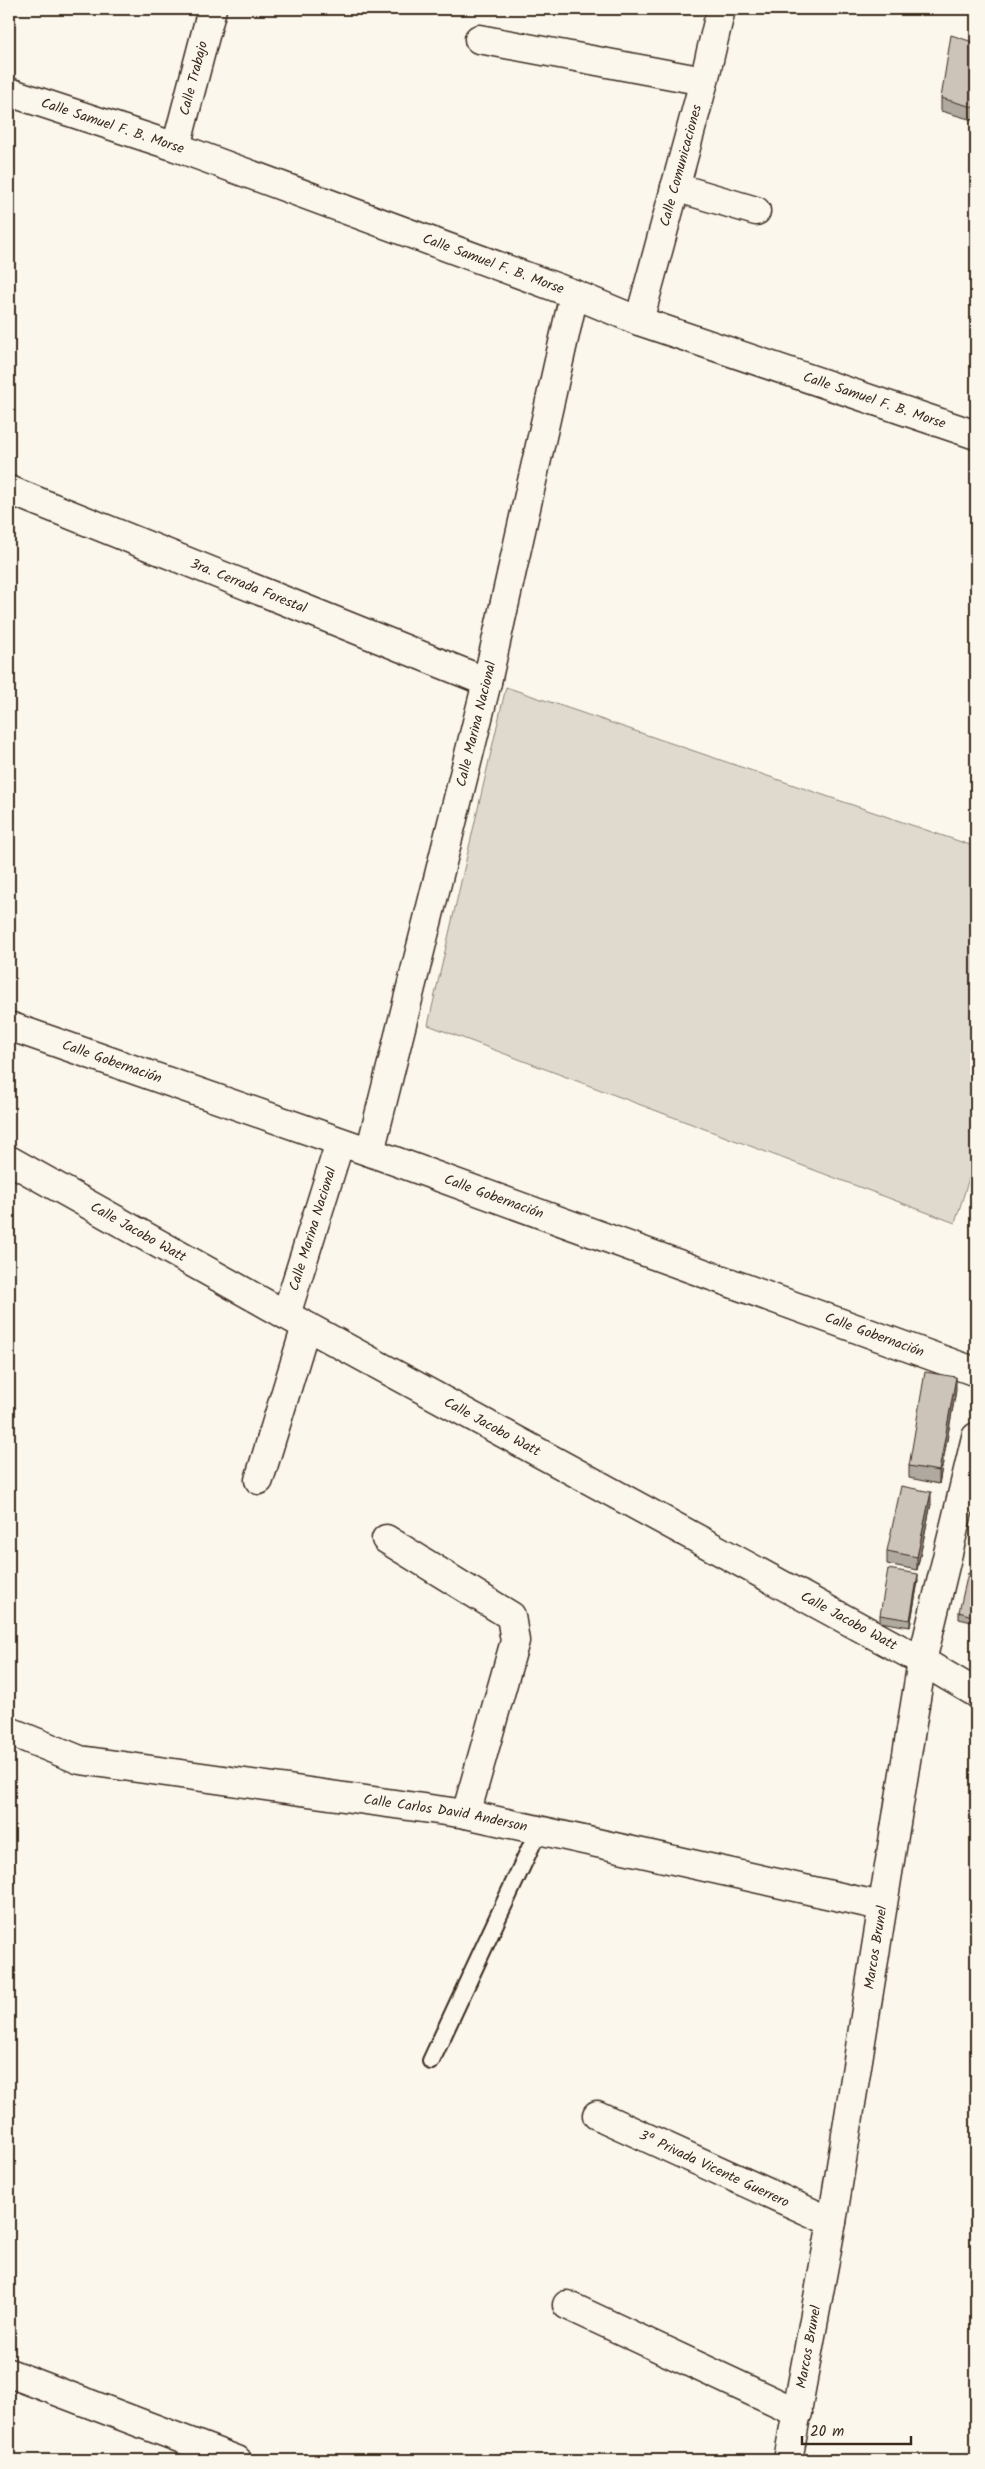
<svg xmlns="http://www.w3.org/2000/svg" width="985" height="2469" font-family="Kalam,sans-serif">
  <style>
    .green { fill: #dfd9ce; stroke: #8d8276 }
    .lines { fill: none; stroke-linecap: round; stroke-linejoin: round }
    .service-casing { stroke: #3b2a1e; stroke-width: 20 }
    .minor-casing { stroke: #3b2a1e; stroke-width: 31 }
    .tertiary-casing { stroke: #3b2a1e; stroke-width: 31 }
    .service { stroke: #fbf7ec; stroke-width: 16 }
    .minor { stroke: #fbf7ec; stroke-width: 28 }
    .tertiary { stroke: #fbf7ec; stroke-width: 28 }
    .wall { fill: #afa99f; stroke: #3b2a1e }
    .shaded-wall { fill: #8f8982; stroke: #3b2a1e }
    .building { fill: #ccc4b9; stroke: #3b2a1e }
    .labels { text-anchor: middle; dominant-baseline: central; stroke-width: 4; stroke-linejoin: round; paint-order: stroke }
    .street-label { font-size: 14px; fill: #3b2a1e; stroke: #fbf7ec }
  </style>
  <rect width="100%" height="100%" fill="#fbf7ec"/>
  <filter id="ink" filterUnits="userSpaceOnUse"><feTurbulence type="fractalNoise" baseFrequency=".02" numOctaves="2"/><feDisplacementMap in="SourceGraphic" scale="10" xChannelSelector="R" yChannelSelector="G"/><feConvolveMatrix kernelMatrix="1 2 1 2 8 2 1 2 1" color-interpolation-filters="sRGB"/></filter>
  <g filter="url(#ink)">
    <polygon class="green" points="506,687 976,847 976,1156 955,1223 428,1025"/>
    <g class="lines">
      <defs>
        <polyline id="service" points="431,2061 539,1829"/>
        <g id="minor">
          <polyline points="479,39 704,81"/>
          <path id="s1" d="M9,92L176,147L574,294L639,321L976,435"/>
          <path id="s2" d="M176,147L212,9"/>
          <polyline points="675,187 756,211"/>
          <path id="s3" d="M639,321L704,81L721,9"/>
          <path id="s4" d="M9,490L487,682"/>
          <path id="s5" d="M370,1152L487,682L574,294"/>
          <path id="s6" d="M9,1160L286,1315L922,1661L976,1693"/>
          <path id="s7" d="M286,1315L340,1142"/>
          <polyline points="259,1480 306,1326"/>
          <polyline points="386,1539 511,1616 515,1641 466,1814"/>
          <path id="s8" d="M9,1731L80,1760L466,1814L881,1906"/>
          <polyline points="597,2115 832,2222"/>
          <polyline points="567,2305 798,2413"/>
          <polyline points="9,2373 237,2460"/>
          <path id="s9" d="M788,2460L832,2222L922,1661L976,1437"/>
        </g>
        <g id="tertiary">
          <path id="s10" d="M9,1026L370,1152L976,1372"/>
        </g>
      </defs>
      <use href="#service" class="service-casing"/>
      <use href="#minor" class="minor-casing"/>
      <use href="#tertiary" class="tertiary-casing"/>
      <use href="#service" class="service"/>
      <use href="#minor" class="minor"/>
      <use href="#tertiary" class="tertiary"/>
    </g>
    <g class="wall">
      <polygon points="976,43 976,121 941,111 941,98"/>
      <polygon points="976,801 976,835 972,834 972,815"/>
      <polygon points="956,1390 939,1484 909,1478 909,1466"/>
      <polygon points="931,1504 917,1570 887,1564 887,1551"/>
      <polygon points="976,1575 976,1623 959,1619 959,1612"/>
      <polygon points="918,1581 910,1627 880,1622 880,1615"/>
    </g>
    <g class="shaded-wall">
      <polygon points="956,1377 956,1390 939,1484 939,1471"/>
      <polygon points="931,1492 931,1504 917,1570 917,1557"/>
      <polygon points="918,1574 918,1581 910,1627 910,1620"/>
    </g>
    <g class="building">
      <polygon points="951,35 976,43 976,108 941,98"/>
      <polygon points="976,801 976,816 972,815"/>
      <polygon points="925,1372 956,1377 939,1471 909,1466"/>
      <polygon points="901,1486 931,1492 917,1557 887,1551"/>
      <polygon points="888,1569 918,1574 910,1620 880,1615"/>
      <polygon points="968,1573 976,1575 976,1617 959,1612"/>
    </g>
  </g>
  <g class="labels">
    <g class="street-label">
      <text stroke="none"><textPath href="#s2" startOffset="71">Calle Trabajo</textPath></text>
      <text stroke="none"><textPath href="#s1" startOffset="109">Calle Samuel F. B. Morse</textPath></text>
      <text stroke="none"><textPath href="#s3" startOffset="161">Calle Comunicaciones</textPath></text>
      <text stroke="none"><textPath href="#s1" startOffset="514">Calle Samuel F. B. Morse</textPath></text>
      <text stroke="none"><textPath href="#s1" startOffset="919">Calle Samuel F. B. Morse</textPath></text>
      <text stroke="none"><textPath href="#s4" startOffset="258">3ra. Cerrada Forestal</textPath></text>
      <text stroke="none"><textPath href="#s5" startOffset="441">Calle Marina Nacional</textPath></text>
      <text stroke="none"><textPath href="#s10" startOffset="109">Calle Gobernación</textPath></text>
      <text stroke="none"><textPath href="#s10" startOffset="514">Calle Gobernación</textPath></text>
      <text stroke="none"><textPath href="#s7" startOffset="90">Calle Marina Nacional</textPath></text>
      <text stroke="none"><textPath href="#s6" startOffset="148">Calle Jacobo Watt</textPath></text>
      <text stroke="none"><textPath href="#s10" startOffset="919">Calle Gobernación</textPath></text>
      <text stroke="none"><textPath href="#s6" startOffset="552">Calle Jacobo Watt</textPath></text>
      <text stroke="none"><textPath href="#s6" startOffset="958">Calle Jacobo Watt</textPath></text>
      <text stroke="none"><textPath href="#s8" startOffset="446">Calle Carlos David Anderson</textPath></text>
      <text stroke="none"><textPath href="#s9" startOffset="520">Marcos Brunel</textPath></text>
      <text transform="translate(714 2169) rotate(25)">3ª Privada Vicente Guerrero</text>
      <text stroke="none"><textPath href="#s9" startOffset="115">Marcos Brunel</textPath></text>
    </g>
  </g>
  <rect width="985" height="2469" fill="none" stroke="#fbf7ec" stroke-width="30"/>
  <rect x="15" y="15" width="955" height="2439" fill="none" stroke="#3b2a1e" stroke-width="2" filter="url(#ink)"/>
  <path d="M802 2436v8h109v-8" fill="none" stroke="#3b2a1e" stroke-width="2.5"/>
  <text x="810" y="2436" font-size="15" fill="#3b2a1e" stroke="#fbf7ec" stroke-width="4" paint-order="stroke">20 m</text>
</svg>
